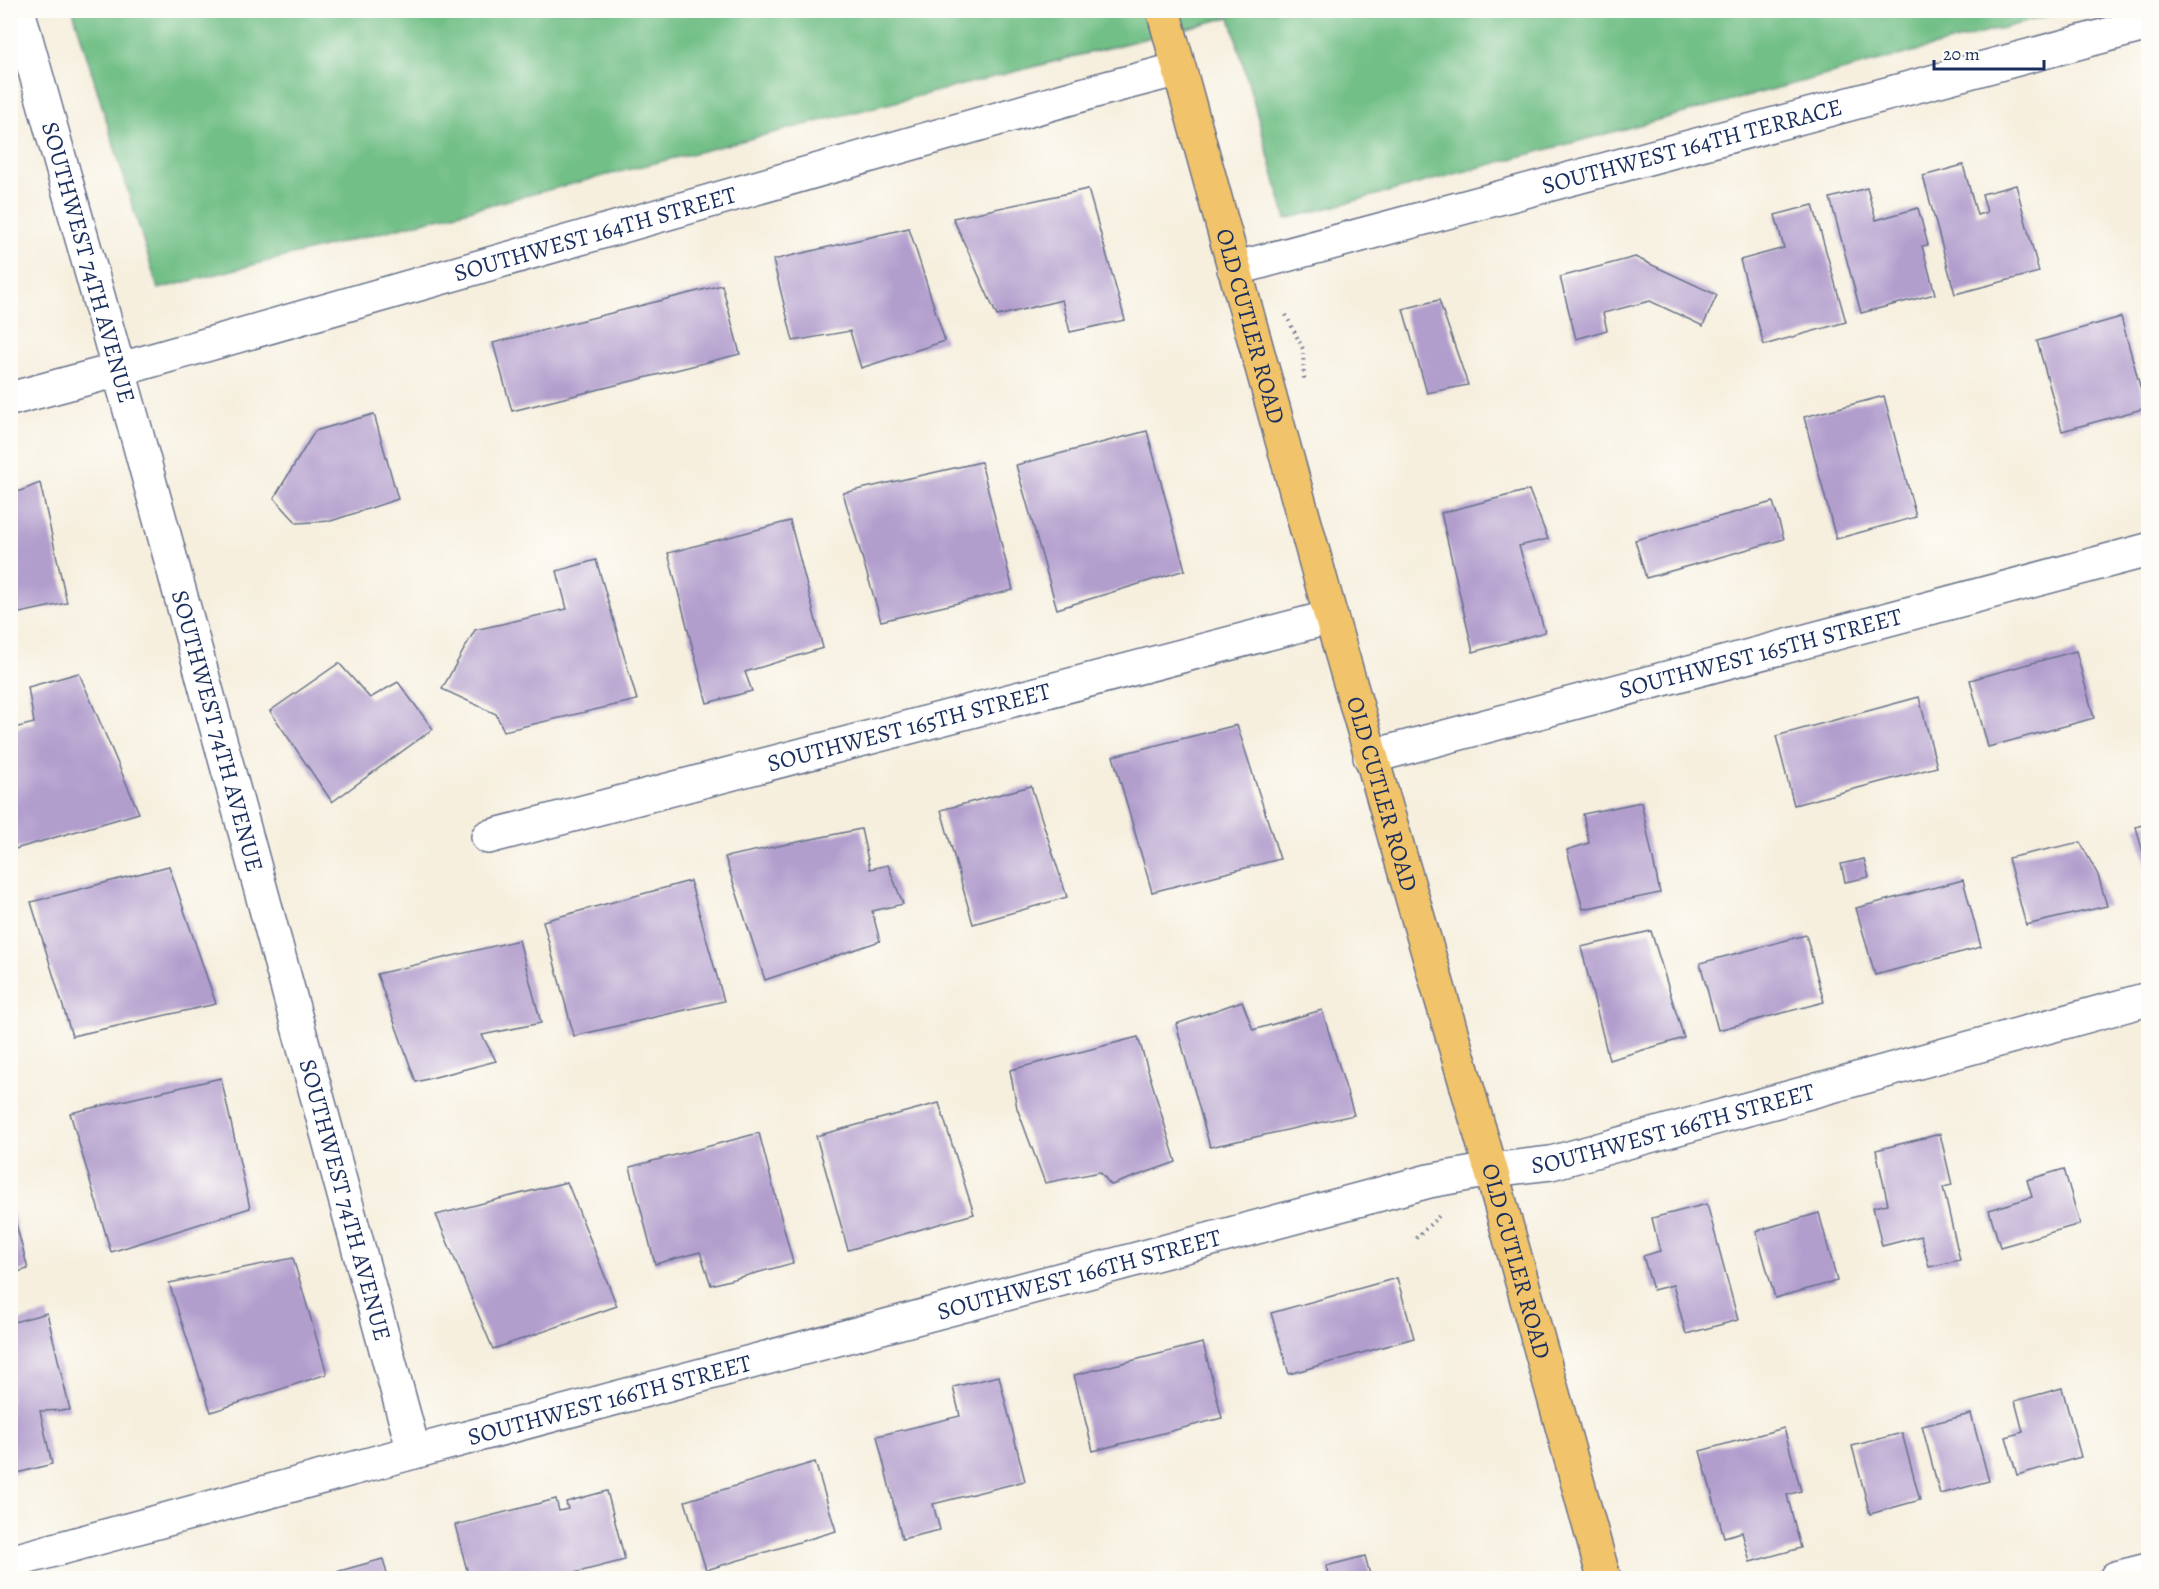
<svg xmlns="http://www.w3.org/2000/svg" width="2159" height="1589" font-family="Alegreya,serif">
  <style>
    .forest { fill: #72bf87; stroke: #467772; stroke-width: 1.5 }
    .building { fill: #b29ecd }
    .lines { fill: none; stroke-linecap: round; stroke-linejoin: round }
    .minor-casing { stroke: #68728b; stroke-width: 36 }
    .major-casing { stroke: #68728b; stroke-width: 36 }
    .path { stroke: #68728b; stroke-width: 4; stroke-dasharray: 1.5 4.5; stroke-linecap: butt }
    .minor { stroke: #fff; stroke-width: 33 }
    .major { stroke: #f1c36a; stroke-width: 33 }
    .labels { text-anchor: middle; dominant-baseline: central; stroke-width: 4.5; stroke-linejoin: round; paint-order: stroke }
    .street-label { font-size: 24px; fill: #1b2f5e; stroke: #fdfcf7 }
  </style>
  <rect width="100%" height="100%" fill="#fdfcf7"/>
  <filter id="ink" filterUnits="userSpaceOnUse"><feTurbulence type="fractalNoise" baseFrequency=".0167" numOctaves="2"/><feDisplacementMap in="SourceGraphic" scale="12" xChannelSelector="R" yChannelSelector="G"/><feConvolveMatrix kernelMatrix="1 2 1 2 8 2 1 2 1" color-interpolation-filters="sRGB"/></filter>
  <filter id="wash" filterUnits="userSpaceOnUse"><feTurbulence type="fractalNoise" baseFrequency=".008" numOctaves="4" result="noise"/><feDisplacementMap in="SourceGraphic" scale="24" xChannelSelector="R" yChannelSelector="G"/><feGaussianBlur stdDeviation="1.35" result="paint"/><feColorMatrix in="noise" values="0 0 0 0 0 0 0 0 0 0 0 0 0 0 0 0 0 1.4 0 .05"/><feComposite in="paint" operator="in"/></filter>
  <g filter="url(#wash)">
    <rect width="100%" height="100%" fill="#f6efde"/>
    <polygon class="forest" points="73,11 2067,11 1286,219 1230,17 158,289"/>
    <g id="blocks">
      <g class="building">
        <polygon points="1963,165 1977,215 1987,212 1982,194 2016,185 2039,272 1955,294 1923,176"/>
        <polygon points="1867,188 1876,220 1918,208 1928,245 1922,246 1935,294 1861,313 1830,198"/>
        <polygon points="1088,189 1125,320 1070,332 1062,300 997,316 953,218"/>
        <polygon points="1813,205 1846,322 1764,345 1740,260 1784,248 1775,215"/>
        <polygon points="909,228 945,341 861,368 850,331 793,341 773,260"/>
        <polygon points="1635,257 1717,295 1703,326 1650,301 1603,313 1607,330 1576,339 1560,277"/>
        <polygon points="722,285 740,354 512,411 493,343"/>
        <polygon points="1439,300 1468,385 1427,393 1403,309"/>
        <polygon points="2121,317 2146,408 2062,431 2037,341"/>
        <polygon points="1884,396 1916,517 1836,539 1804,417"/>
        <polygon points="374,414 398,499 331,521 297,523 274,498 315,431"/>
        <polygon points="1147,431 1185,570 1057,609 1016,465"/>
        <polygon points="981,462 1013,590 881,621 843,493"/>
        <polygon points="40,483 67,603 10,615 10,495"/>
        <polygon points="1529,490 1548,539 1519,546 1545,632 1473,652 1441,513"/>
        <polygon points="1773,502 1784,539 1646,578 1635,540"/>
        <polygon points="790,521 823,648 745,672 752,691 707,703 668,553"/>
        <polygon points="596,560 637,700 504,731 496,714 442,689 475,630 567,609 557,571"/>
        <polygon points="2076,651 2094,718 1988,747 1970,680"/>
        <polygon points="339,663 370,698 398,682 433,729 332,802 270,711"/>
        <polygon points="79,673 139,813 15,849 10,835 10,729 34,723 28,687"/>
        <polygon points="1919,697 1937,767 1794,805 1776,736"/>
        <polygon points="1237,725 1280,859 1152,892 1113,756"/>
        <polygon points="1031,786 1067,897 973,924 941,810"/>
        <polygon points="1641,802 1660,893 1583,909 1567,850 1589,843 1583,814"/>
        <polygon points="2148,823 2148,871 2136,827"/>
        <polygon points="861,829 870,869 888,865 903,904 872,911 880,941 765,980 725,857"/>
        <polygon points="2080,842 2098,875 2107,906 2026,925 2008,858"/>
        <polygon points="1864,859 1869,877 1845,882 1841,864"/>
        <polygon points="169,866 216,1004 72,1036 31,902"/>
        <polygon points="1963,880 1981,947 1875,975 1856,908"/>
        <polygon points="690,881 724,1001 574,1036 543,921"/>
        <polygon points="1651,931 1684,1038 1609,1060 1581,947"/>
        <polygon points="1806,935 1824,1002 1718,1030 1700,963"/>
        <polygon points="519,940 541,1023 482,1035 496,1061 416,1082 377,974"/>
        <polygon points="1242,1001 1253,1030 1322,1010 1354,1115 1210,1147 1176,1024"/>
        <polygon points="1138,1037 1176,1162 1111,1185 1100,1172 1045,1183 1017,1108 1010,1070"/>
        <polygon points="221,1078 250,1208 111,1252 70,1113"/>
        <polygon points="939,1103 974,1214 848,1250 816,1136"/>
        <polygon points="759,1133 793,1263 711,1285 700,1252 655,1264 630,1167"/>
        <polygon points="1940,1134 1952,1185 1943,1187 1960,1260 1929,1267 1921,1236 1882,1246 1873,1207 1888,1204 1876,1150"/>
        <polygon points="2064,1169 2080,1224 2000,1247 1989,1210 2032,1197 2027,1180"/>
        <polygon points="567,1182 617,1306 493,1349 436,1215"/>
        <polygon points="10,1201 28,1269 10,1274"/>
        <polygon points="1707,1204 1738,1320 1686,1334 1673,1285 1653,1290 1643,1256 1660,1251 1652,1218"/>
        <polygon points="1819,1213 1837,1281 1775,1298 1756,1231"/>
        <polygon points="293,1258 327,1374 211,1412 169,1283"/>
        <polygon points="1397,1278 1414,1338 1289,1374 1271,1313"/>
        <polygon points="47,1313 70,1410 40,1411 52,1464 10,1475 10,1323"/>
        <polygon points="1203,1343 1222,1418 1093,1451 1074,1375"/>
        <polygon points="999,1376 1025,1481 933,1504 940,1530 902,1539 877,1436 960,1416 953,1387"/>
        <polygon points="2062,1388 2081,1457 2017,1475 2006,1437 2023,1432 2015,1401"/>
        <polygon points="1971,1414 1989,1481 1940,1494 1922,1426"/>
        <polygon points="1784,1428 1801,1491 1787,1495 1801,1548 1750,1562 1742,1532 1724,1537 1700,1451"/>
        <polygon points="1902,1433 1920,1500 1870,1514 1852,1446"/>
        <polygon points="815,1462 836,1531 706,1570 685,1501"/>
        <polygon points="607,1491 625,1560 555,1578 469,1578 455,1525 556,1499 559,1511 568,1509 566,1502"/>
        <polygon points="1365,1556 1371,1578 1329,1578 1326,1566"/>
        <polygon points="383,1559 388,1578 314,1578"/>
      </g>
    </g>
  </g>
  <g filter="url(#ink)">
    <use href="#blocks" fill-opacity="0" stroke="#68728b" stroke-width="1.5"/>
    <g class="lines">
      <defs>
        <g id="minor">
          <path id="s1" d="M18,10L135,428L414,1452"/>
          <path id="s2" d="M1234,269L2148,24"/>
          <path id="s3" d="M10,399L118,370L1099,90L1179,69"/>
          <path id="s4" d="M1370,757L2148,550"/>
          <path id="s5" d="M488,837L1331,617"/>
          <path id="s6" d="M10,1562L414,1452L1429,1181L1491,1170L1551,1163L2148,999"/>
          <polyline points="2116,1578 2148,1570"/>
        </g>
        <g id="major">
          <path id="s7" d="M1163,10L1331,617L1491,1170L1604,1578"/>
        </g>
      </defs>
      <use href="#minor" class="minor-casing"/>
      <use href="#major" class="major-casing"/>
      <g class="path">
        <polyline points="1286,315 1303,349 1304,379"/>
        <polyline points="1416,1238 1439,1216"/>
      </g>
      <use href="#minor" class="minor"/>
      <use href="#major" class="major"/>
    </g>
  </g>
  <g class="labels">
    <g class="street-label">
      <text stroke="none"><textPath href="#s2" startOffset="474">SOUTHWEST 164TH TERRACE</textPath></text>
      <text stroke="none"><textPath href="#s3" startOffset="608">SOUTHWEST 164TH STREET</textPath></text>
      <text stroke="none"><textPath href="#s1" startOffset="262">SOUTHWEST 74TH AVENUE</textPath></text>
      <text stroke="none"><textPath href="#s7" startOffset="328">OLD CUTLER ROAD</textPath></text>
      <text stroke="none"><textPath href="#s4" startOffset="404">SOUTHWEST 165TH STREET</textPath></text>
      <text stroke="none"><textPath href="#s5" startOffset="435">SOUTHWEST 165TH STREET</textPath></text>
      <text stroke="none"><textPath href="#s1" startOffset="748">SOUTHWEST 74TH AVENUE</textPath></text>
      <text stroke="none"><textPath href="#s7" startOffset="814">OLD CUTLER ROAD</textPath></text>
      <text stroke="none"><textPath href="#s6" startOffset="1719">SOUTHWEST 166TH STREET</textPath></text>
      <text stroke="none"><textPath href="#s1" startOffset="1234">SOUTHWEST 74TH AVENUE</textPath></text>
      <text stroke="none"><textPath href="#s7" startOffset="1300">OLD CUTLER ROAD</textPath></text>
      <text stroke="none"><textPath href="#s6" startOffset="1107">SOUTHWEST 166TH STREET</textPath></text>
      <text stroke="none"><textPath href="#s6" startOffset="621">SOUTHWEST 166TH STREET</textPath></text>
    </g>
  </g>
  <rect width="2159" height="1589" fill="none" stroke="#fdfcf7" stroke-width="36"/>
  <path d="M1934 60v9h110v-9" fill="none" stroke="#1b2f5e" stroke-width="3"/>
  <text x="1943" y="60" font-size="18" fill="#1b2f5e" stroke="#fdfcf7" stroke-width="4.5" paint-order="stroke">20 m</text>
</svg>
